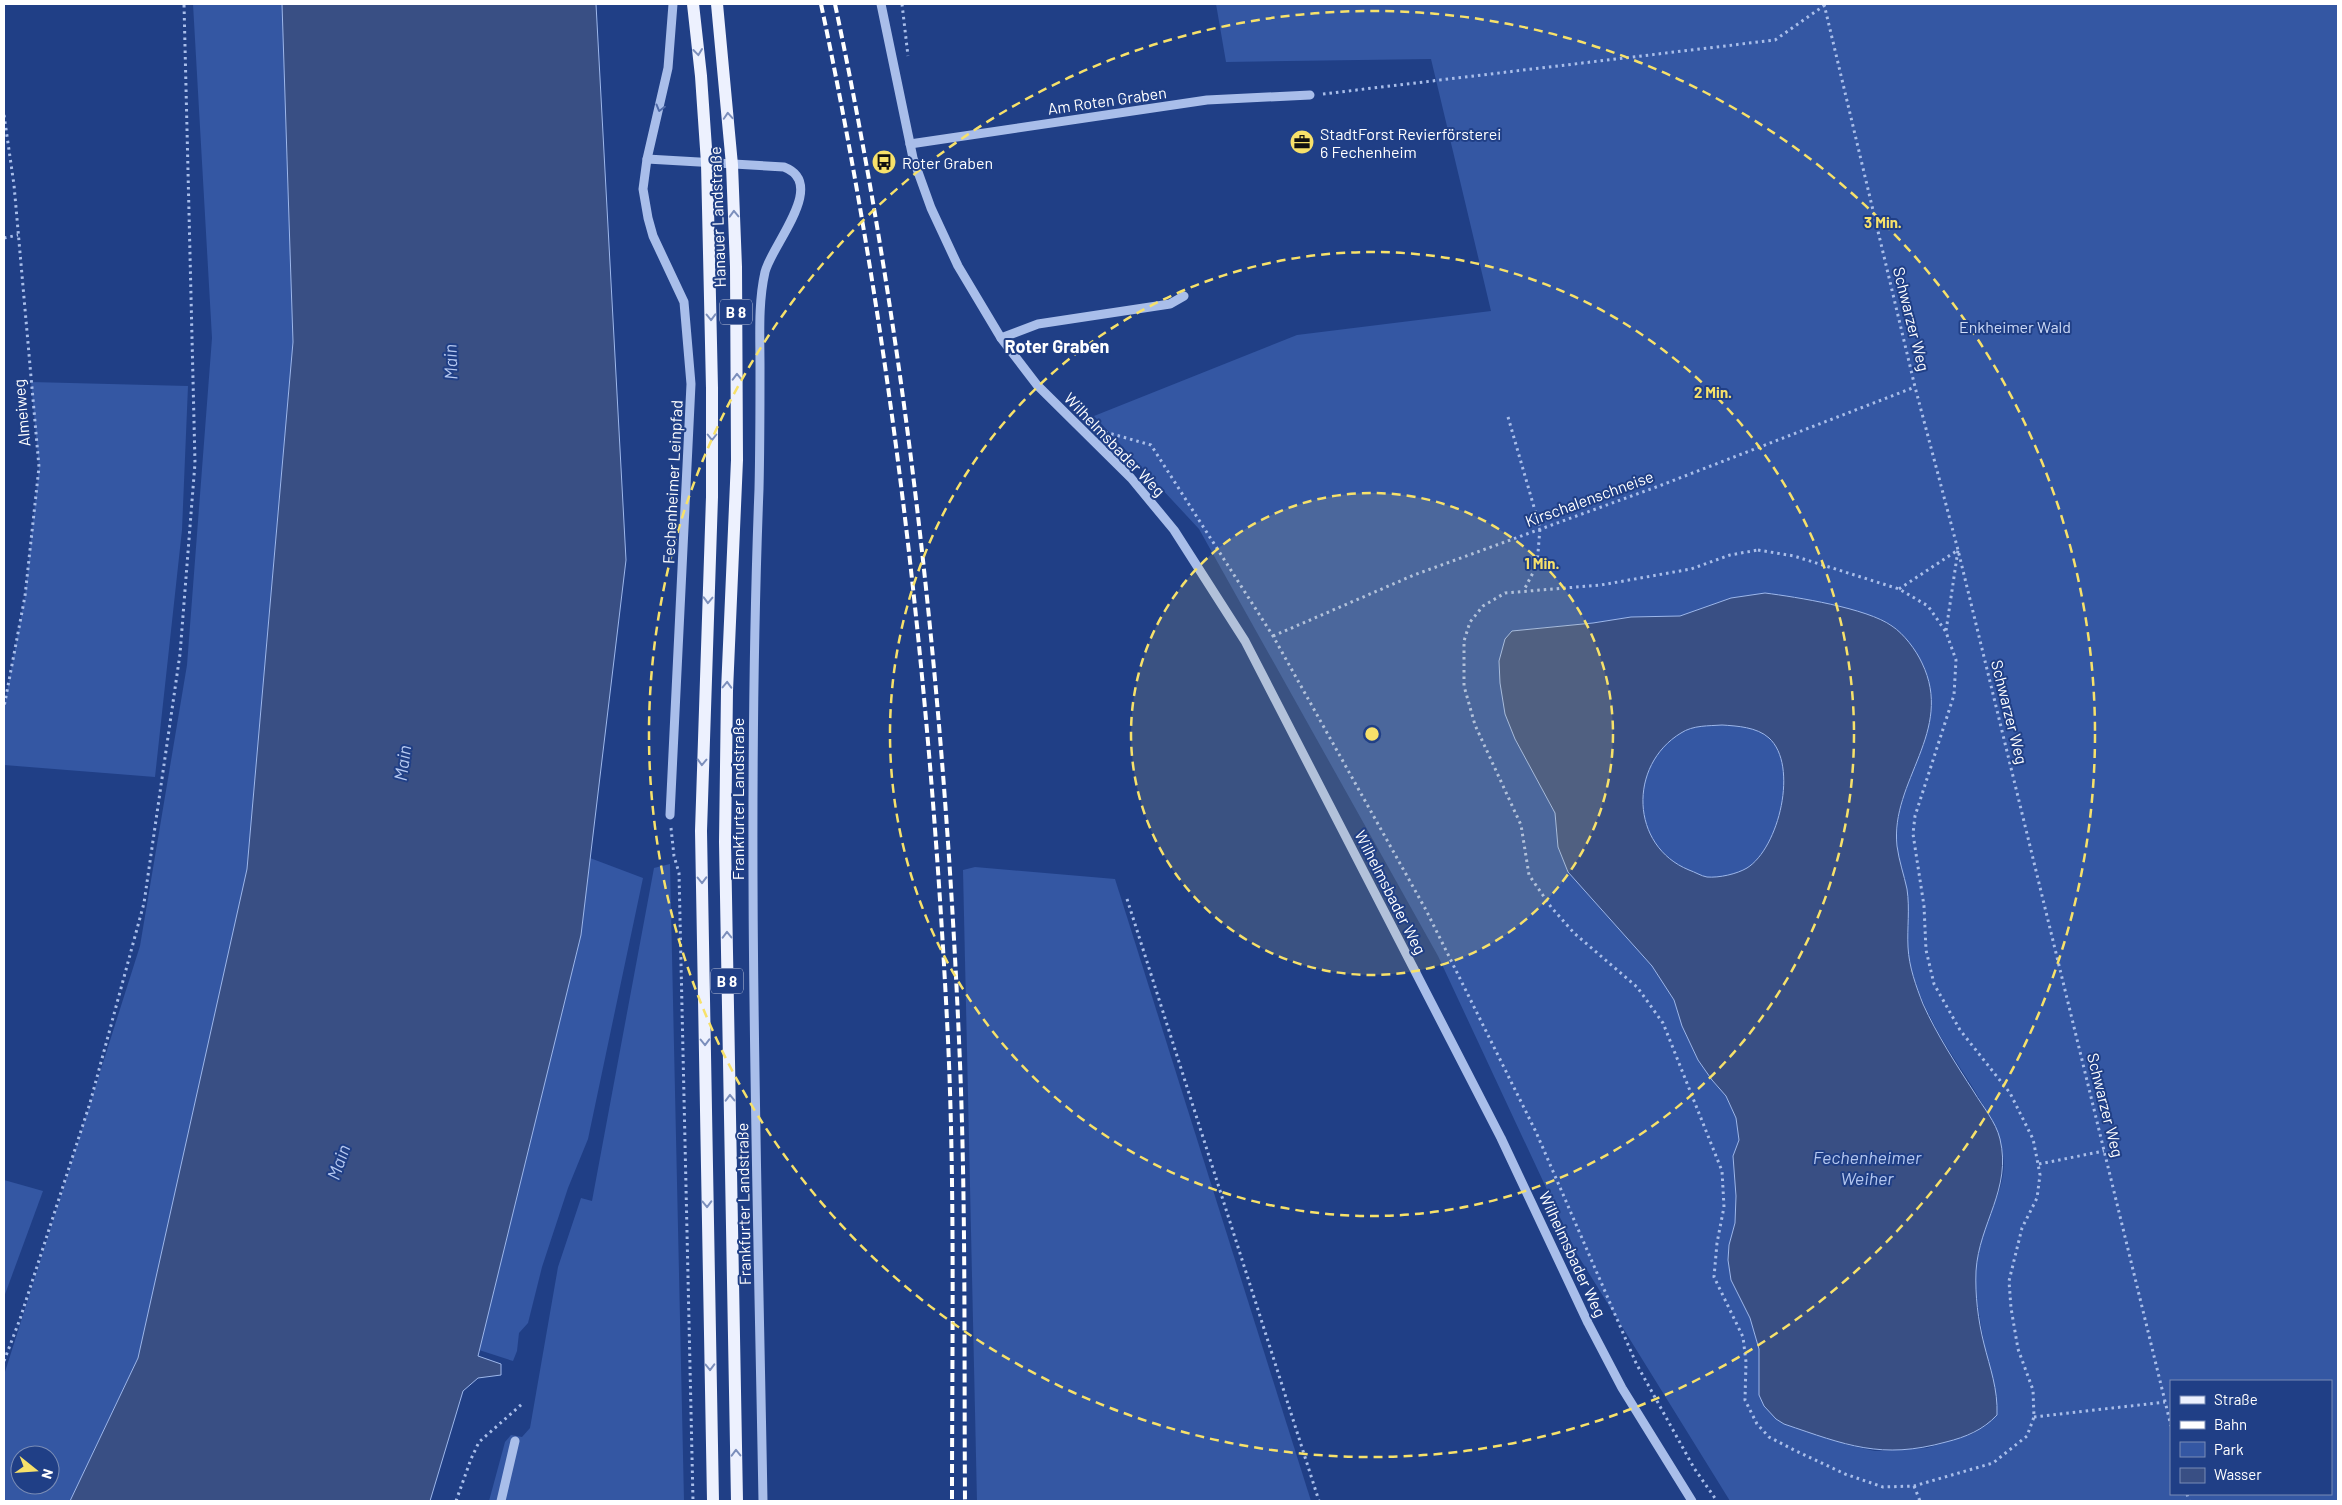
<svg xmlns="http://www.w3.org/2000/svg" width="2342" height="1505" font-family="Barlow,sans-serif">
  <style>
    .green { fill: #3457a3; fill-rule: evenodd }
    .water { fill: #394f84; stroke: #9db7eb; fill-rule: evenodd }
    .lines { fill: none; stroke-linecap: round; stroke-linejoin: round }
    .path { stroke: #a9beea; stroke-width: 3; stroke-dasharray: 2.5 4; stroke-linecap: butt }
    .minor { stroke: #a9beea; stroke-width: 9 }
    .major { stroke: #edf1fe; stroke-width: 12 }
    .rail { stroke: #fff; stroke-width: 4; stroke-dasharray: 9 4; stroke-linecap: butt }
    .oneway { stroke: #7c8fbc }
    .oneway2 { stroke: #506ba9 }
    .ring { fill: none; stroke: #f7e16a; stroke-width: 2.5; stroke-dasharray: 9 6 }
    .labels { text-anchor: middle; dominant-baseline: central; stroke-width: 4; stroke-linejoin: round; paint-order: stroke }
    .shield { fill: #203f86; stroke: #bcc5db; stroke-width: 1 }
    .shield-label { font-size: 15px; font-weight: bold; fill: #fff }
    .street-label { font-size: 16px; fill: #fff; stroke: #203f86 }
    .poi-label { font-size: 16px; fill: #fff; stroke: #203f86; text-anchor: start }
    .park-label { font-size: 16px; fill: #cedbf7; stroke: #203f86 }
    .neighbourhood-label { font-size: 18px; font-weight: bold; fill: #fff; stroke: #203f86 }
    .water-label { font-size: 18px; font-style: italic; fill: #b5c8f1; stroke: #203f86 }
    .centre { fill: #f7e16a; stroke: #203f86; stroke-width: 2.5 }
    .ring-label { font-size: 15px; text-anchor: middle; font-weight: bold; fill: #f7e16a; stroke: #203f86; stroke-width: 4; stroke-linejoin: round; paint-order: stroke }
  </style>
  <rect width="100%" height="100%" fill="#203f86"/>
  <g class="green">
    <path d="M193,4H282L293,342L247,870L138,1358L70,1501H4V1375L140,946L187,665L212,338ZM20,1455H50V1485H20Z"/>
    <path d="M1216,4H2338V1501H1730L1577,1254L1438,956L1199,529L1094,416L1297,335L1491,311L1431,59L1226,62ZM1765,593C1792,597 1873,610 1893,626C1901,634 1918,655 1923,665C1952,726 1898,775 1897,835C1896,854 1905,873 1907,893C1909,911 1908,929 1908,947C1910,976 1923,1004 1937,1030C1956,1066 1997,1115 2003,1155C2007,1181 1994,1202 1986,1226C1981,1239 1978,1254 1976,1269C1974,1294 1980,1317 1984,1342C1987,1369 1986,1398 1987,1425L1972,1434L1927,1448L1875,1451L1848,1445L1784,1424L1759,1395V1349L1729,1245L1735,1223L1736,1196L1733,1156L1739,1140L1736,1118L1726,1096L1712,1080L1698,1060L1682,1026L1674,1000L1652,966L1568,872L1558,847L1555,813L1515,739L1512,631L1593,623L1631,617L1680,616L1731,598ZM2171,1381H2331V1494H2171Z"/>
    <polygon points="31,382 188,386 182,530 155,777 4,765 4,707 25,596 39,467"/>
    <path d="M1722,725C1737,726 1757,727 1769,738C1799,765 1779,848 1747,868C1737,874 1719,878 1707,877C1701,876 1695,872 1689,870C1630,846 1628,765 1681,733C1693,725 1709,726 1722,725Z"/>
    <polygon points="590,858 643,878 588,1139 568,1188 542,1267 528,1323 519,1333 517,1351 513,1361 479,1350 581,935"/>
    <polygon points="670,864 684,1501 489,1501 505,1442 511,1435 522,1437 530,1428 558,1267 581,1198 592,1201 654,868"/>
    <polygon points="975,867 1115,879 1311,1501 977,1501 963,870"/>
    <polygon points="4,1180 43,1191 4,1297"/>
  </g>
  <g class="water">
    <polygon points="282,4 596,4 626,560 581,935 478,1356 501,1364 501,1375 478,1378 463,1391 430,1501 70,1501 138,1358 247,869 293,342"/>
    <path d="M1765,593C1796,597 1867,608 1892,626C1904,634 1916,650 1922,663C1955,731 1890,781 1897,846C1899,861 1904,875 1907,889C1910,909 1907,928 1908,947C1909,967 1916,986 1923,1004C1937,1035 1956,1064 1974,1092C1983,1107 1996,1122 2000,1139C2012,1189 1979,1223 1976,1271C1975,1295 1978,1320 1984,1344C1990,1368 1998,1389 1997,1415C1983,1430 1966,1437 1946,1442C1881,1460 1846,1445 1784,1424L1776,1419L1764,1406L1759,1395V1349L1750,1318L1731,1280L1728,1260L1729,1245L1735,1223L1736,1196L1733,1156L1739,1140L1736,1118L1726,1096L1712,1080L1698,1060L1682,1026L1674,1000L1652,966L1568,872L1558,847L1555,813L1515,739L1505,714L1500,683L1499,661L1505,639L1512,631L1593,623L1631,617L1680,616L1731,598ZM1722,725C1737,726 1757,727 1769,738C1799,765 1779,848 1747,868C1737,874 1719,878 1707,877C1701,876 1695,872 1689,870C1630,846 1628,765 1681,733C1693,725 1709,726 1722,725Z"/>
  </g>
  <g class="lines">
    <g class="path">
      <polyline points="902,4 908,56"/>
      <polyline points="1824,4 1915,387 1958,550 2171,1426"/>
      <polyline points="1323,94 1775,40 1825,5"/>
      <polyline points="4,115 14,185 39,467 25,596 4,707"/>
      <polyline points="4,238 18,235"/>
      <polyline points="1508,417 1540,528 1537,565 1524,590"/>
      <polyline points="1105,432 1151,445 1273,636 1426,910 1536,1132 1636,1363 1694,1468 1717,1501"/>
      <polygon points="1758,550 1794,556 1899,589 1928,606 1946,632 1956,660 1954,695 1915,816 1913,834 1924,906 1926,950 1934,984 1960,1030 2010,1093 2033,1139 2038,1164 2040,1175 2037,1198 2022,1228 2009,1281 2011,1308 2018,1349 2033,1390 2034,1417 2027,1436 1993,1463 1914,1486 1883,1487 1845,1474 1796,1451 1769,1437 1757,1424 1745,1400 1746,1362 1743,1337 1714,1277 1717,1243 1724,1207 1722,1171 1663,1023 1637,987 1574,933 1551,907 1529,875 1521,825 1475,725 1464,686 1464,641 1470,622 1483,606 1505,593 1601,585 1691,569 1730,555"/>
      <polyline points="1899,589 1958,550 1946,631"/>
      <polyline points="1273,636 1414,575 1659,486 1915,387"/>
      <polyline points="671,828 674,856 679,873 693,1501"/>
      <polyline points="1127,899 1319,1501"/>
      <polyline points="2039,1164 2104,1151"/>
      <polyline points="4,1361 20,1319 90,1103 144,903 180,654 195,463 184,4"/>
      <polyline points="2034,1417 2165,1402"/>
      <polyline points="1914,1486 1920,1501"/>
      <polyline points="2187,1494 2189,1501"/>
      <polyline points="456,1501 471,1459 479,1442 522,1404"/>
    </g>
    <g class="minor">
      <polyline points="881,4 913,158 931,208 958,266 1001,338 1037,385 1131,478 1174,530 1245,641 1501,1138 1588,1323 1622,1388 1692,1501"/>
      <polyline points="910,144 1207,100 1310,95"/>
      <path d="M647,159L784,167C828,184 772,244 765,272C758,303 760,336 760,367C760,408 760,448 759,489C746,826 757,1164 763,1501"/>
      <polyline points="1001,338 1038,324 1170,304 1184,296"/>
      <polyline points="670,815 691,384 684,302 653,236 648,218 643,189 647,159 668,68 673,4"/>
      <polyline points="501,1501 515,1441"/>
    </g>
    <g class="major">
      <polyline points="693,4 701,76 707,163 712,388 712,497 701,831 713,1501"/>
      <polyline points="717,4 732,165 736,267 737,460 727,691 725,842 737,1501"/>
    </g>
    <g class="rail">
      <path d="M821,4C893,344 931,692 948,1040C955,1193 952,1347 952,1501"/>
      <path d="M835,4C907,344 944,693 959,1040C966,1193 964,1348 965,1501"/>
    </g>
  </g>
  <defs><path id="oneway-chevron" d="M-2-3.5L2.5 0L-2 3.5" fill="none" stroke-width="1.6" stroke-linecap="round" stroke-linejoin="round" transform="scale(1.25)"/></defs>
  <g class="oneway">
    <use href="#oneway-chevron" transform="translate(698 52) rotate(83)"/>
    <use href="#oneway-chevron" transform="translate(728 116) rotate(-94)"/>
    <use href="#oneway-chevron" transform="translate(734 214) rotate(-92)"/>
    <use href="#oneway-chevron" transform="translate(711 317) rotate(89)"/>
    <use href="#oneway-chevron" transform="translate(737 377) rotate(-91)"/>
    <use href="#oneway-chevron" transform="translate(712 437) rotate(90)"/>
    <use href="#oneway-chevron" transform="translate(708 600) rotate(92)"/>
    <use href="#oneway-chevron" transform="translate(727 685) rotate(-88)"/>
    <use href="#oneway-chevron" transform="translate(702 762) rotate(92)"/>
    <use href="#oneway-chevron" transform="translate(702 880) rotate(89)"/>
    <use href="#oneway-chevron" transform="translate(727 935) rotate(-91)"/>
    <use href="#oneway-chevron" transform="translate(705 1042) rotate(89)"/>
    <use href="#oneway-chevron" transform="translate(730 1098) rotate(-91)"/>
    <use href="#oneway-chevron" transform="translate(707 1204) rotate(89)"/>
    <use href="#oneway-chevron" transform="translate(710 1367) rotate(89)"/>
    <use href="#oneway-chevron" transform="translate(736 1453) rotate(-91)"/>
  </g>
  <use class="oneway2" href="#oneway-chevron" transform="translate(660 108) rotate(105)"/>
  <circle cx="1372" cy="734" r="241" fill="#f7e16a" fill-opacity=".12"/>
  <g class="ring">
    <circle cx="1372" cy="734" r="241"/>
    <circle cx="1372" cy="734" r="482"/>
    <circle cx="1372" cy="734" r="723"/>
  </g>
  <defs>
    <symbol id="office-disc" viewBox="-11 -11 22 22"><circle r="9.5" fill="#f7e16a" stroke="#203f86"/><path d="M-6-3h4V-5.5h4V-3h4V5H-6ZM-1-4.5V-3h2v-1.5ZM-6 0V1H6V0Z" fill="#111"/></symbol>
    <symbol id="bus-disc" viewBox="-11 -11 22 22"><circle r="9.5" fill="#f7e16a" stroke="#203f86"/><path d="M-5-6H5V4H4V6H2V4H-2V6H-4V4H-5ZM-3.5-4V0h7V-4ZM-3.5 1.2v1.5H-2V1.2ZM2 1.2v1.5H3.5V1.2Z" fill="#111"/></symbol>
  </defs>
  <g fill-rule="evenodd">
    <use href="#office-disc" x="1288" y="128" width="28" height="28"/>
    <use href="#bus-disc" x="870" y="148" width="28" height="28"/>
  </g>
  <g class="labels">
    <g class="shield">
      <rect x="720" y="299.5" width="32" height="25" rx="4"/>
      <rect x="711" y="968.5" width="32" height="25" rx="4"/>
    </g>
    <g class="shield-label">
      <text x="736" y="312">B 8</text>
      <text x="727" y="981">B 8</text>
    </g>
    <g class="street-label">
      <text transform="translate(1107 100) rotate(-8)">Am Roten Graben</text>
      <text transform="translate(717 217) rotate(-92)">Hanauer Landstraße</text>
      <text transform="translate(1912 319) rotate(76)">Schwarzer Weg</text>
      <text transform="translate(21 413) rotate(-95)">Almeiweg</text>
      <text transform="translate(1115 444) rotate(46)">Wilhelmsbader Weg</text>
      <text transform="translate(672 482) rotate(-87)">Fechenheimer Leinpfad</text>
      <text transform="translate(1589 498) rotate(-20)">Kirschalenschneise</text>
      <text transform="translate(2010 712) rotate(76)">Schwarzer Weg</text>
      <text transform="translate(737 799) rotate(-90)">Frankfurter Landstraße</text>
      <text transform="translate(1391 892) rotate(63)">Wilhelmsbader Weg</text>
      <text transform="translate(2106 1105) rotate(76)">Schwarzer Weg</text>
      <text transform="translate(743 1204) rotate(-91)">Frankfurter Landstraße</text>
      <text transform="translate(1573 1254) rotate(65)">Wilhelmsbader Weg</text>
    </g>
    <g class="poi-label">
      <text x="1320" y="133">StadtForst Revierförsterei<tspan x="1320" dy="18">6 Fechenheim</tspan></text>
      <text x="902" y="162">Roter Graben</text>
    </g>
    <g class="park-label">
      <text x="2015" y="326">Enkheimer Wald</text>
    </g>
    <g class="neighbourhood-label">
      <text x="1057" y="346">Roter Graben</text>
    </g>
    <g class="water-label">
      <text transform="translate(450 362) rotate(-92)">Main</text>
      <text transform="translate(402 763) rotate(-82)">Main</text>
      <text x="1867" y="1157">Fechenheimer<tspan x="1867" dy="21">Weiher</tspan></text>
      <text transform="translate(338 1162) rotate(-71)">Main</text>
    </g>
  </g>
  <circle cx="1372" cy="734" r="8" class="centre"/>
  <g class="ring-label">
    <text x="1883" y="228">3 Min.</text>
    <text x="1713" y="398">2 Min.</text>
    <text x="1542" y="569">1 Min.</text>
  </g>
  <rect width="2342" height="1505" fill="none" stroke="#ffffff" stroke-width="10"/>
  <rect x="2170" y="1380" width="162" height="115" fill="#203f86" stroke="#798cb6"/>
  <rect x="2180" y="1396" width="25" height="8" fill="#edf1fe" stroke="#798cb6"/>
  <text x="2214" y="1405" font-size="15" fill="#ffffff">Straße</text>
  <rect x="2180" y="1421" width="25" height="8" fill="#ffffff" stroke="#798cb6"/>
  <text x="2214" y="1430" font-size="15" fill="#ffffff">Bahn</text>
  <rect x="2180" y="1442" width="25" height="15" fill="#3457a3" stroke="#798cb6"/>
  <text x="2214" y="1455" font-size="15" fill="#ffffff">Park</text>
  <rect x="2180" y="1468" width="25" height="15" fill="#394f84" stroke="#798cb6"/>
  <text x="2214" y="1480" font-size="15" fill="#ffffff">Wasser</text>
  <g transform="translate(35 1470) rotate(107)"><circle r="24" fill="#203f86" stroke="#798cb6"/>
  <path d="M0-4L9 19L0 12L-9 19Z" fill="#f7e16a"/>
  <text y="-8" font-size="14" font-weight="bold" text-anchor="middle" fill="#ffffff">N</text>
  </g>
</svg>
